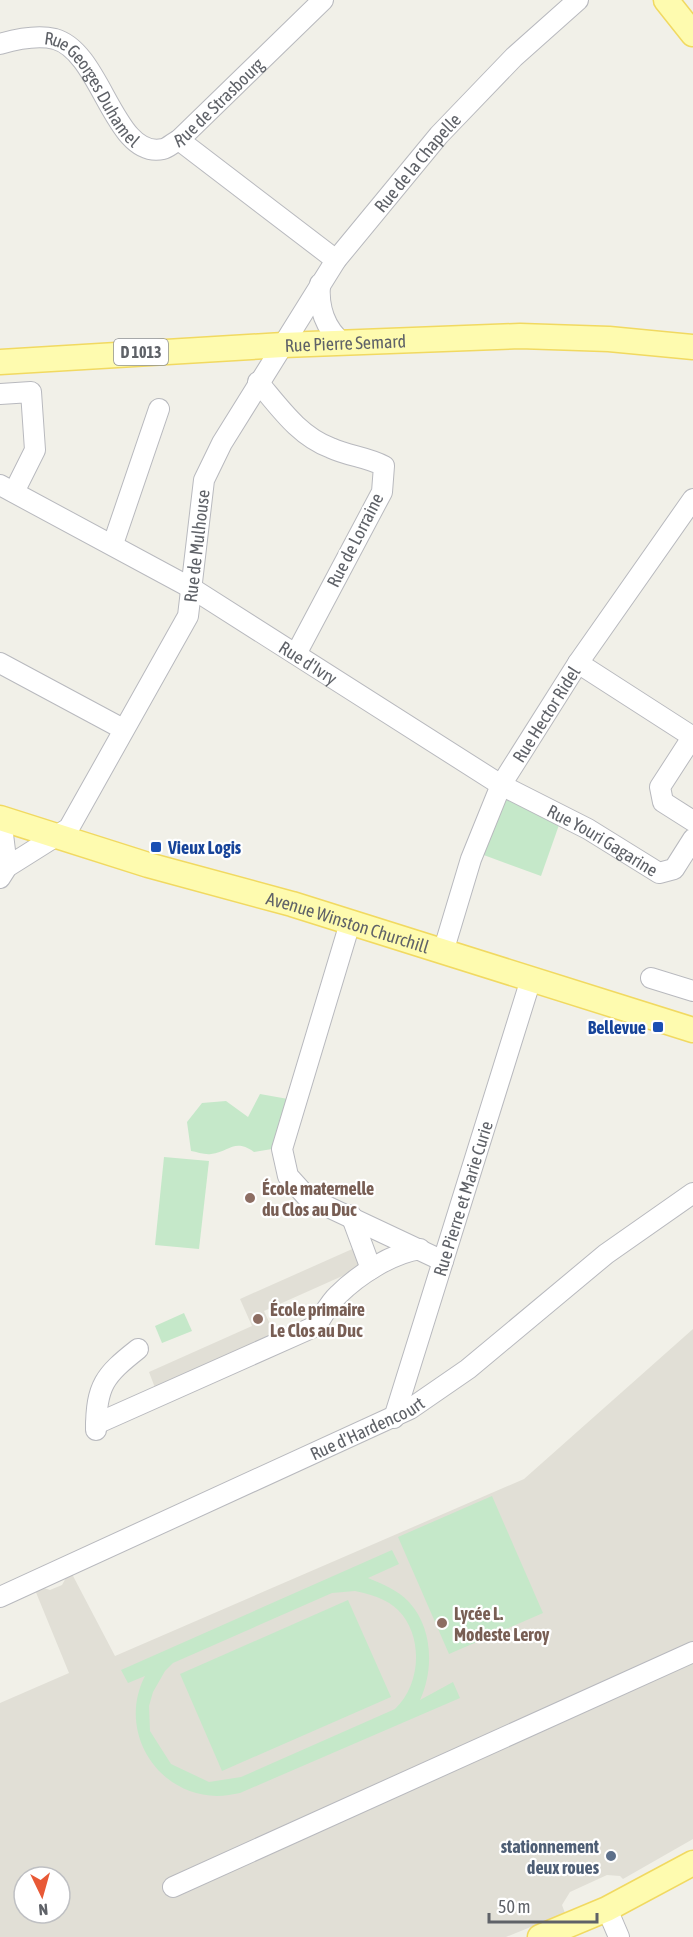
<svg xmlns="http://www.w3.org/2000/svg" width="693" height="1937" font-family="'Asap Condensed',sans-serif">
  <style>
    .education { fill: #e1dfd6; fill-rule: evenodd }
    .green { fill: #c5e8c9; fill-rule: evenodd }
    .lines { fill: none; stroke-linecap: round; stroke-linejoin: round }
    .minor-casing { stroke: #b8b9be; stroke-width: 22 }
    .major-casing { stroke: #f1d961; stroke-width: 27 }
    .minor { stroke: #fff; stroke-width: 20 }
    .major { stroke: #fefbaf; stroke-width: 24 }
    .transit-dot { fill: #1a4fb4; stroke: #fff; stroke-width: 2 }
    .education-dot { fill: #8d6e63; stroke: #fff; stroke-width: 2 }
    .service-dot { fill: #5c6f8a; stroke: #fff; stroke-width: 2 }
    .labels { text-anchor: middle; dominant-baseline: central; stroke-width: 4.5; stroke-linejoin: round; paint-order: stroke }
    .shield { fill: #fff; stroke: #8f9195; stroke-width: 1.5 }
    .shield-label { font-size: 16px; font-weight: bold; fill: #5f6268 }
    .street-label { font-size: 18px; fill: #5f6268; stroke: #fff }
    .transit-label { font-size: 18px; font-weight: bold; fill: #164399; stroke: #fff; text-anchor: start }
    .education-label { font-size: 18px; font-weight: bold; fill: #785e54; stroke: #fff; text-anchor: start }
    .service-label { font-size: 18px; font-weight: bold; fill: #4e5e75; stroke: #fff; text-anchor: end }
  </style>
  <rect width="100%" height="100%" fill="#f1f0e8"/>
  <g class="education">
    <polygon points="359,1246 367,1265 264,1311 277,1339 157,1393 149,1372 252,1326 240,1299"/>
    <path d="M693,1329V1839L623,1879L620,1876L607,1875L570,1892L562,1905L565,1913L506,1937H0V1703L69,1673L35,1590L41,1587L50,1590L62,1585L67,1576L72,1574L115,1656L524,1479ZM24,1877H60V1913H24Z"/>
  </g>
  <g class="green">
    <polygon points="508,797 559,825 541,876 481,854 494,820"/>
    <path d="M260,1094L288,1099L278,1148L254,1152C234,1138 230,1152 211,1154C205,1155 197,1152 191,1151L187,1122L202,1103L226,1101L248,1117Z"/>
    <polygon points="164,1157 209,1161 199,1249 155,1245"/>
    <polygon points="184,1313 192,1331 162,1343 155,1326"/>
    <polygon points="492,1496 543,1613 449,1654 398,1537"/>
    <path d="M392,1550L399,1564L368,1578C382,1584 398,1590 409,1602C433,1628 434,1670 420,1700L453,1682L460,1698L240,1793C233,1794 225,1796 217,1796C156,1795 117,1730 145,1676L128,1683L121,1670ZM355,1591C370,1594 387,1599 398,1610C424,1636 421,1685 395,1709L241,1777L209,1782L171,1764L150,1731L149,1706L153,1692L165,1671L173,1663L332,1593Z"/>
    <polygon points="348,1600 391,1697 222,1771 180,1674"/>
  </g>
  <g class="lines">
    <defs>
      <g id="minor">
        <path id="s1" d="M0,44C17,39 38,35 55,39C102,52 114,160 163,149C168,148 174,142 179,140L323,0"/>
        <polyline points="179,140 336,260"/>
        <path d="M320,284C318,307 325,329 343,343"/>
        <path d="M258,382C280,408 299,436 331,448C348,456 367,457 384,466L382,492L296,654"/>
        <polyline points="0,394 31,392 35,450 14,492"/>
        <path id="s2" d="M0,485L193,589L501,785L588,829L659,873L674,869L693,839"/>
        <polyline points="113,544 159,409"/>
        <polyline points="0,663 123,729"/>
        <polyline points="578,663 693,737"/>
        <polyline points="693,736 660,787 663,802 693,821"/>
        <polyline points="1,818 7,867"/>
        <path id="s3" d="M0,878L7,867L69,828L188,616L204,480L222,443L336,260L439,135L514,57L578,0"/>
        <polyline points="350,923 282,1149 288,1176 307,1197 443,1261"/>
        <path id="s4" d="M443,952L471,859L501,785L578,663L693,499"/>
        <polyline points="651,978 693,991"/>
        <polyline points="351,1215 371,1269"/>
        <path id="s5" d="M394,1418L531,979"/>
        <path d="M96,1424L316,1326C323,1316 329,1303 338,1295C358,1275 392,1253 420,1249"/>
        <path d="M96,1430C96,1385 105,1375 138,1349"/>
        <path id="s6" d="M0,1597L410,1409L468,1369L606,1254L693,1193"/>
        <polyline points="173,1887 693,1652"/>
        <polyline points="607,1909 619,1937"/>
      </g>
      <g id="major">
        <polyline points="666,0 693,34"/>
        <path id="s7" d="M0,362L283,345L520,336L609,339L693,347"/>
        <path id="s8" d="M0,818L148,865L292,904L693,1030"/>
        <polyline points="540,1937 607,1909 693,1863"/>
      </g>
    </defs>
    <use href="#minor" class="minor-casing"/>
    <use href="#major" class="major-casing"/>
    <use href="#minor" class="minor"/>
    <use href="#major" class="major"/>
  </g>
  <g class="transit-dot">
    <rect x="150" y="841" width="12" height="12" rx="3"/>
    <rect x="652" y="1021" width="12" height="12" rx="3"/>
  </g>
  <g class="education-dot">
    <circle cx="250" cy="1198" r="6"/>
    <circle cx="258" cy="1319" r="6"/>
    <circle cx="442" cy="1623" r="6"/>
  </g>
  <circle class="service-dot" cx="611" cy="1856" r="6"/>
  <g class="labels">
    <rect class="shield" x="114" y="339" width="54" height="26" rx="4.5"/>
    <g class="shield-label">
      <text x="141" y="352">D 1013</text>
    </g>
    <g class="street-label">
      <text stroke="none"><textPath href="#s1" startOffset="118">Rue Georges Duhamel</textPath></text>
      <text stroke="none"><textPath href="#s1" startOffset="291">Rue de Strasbourg</textPath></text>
      <text stroke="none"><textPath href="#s3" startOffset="850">Rue de la Chapelle</textPath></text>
      <text stroke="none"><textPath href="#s7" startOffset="346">Rue Pierre Semard</textPath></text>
      <text transform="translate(355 540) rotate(-63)">Rue de Lorraine</text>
      <text stroke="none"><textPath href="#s3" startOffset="400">Rue de Mulhouse</textPath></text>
      <text stroke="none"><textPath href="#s2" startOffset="356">Rue d'Ivry</textPath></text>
      <text stroke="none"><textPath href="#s4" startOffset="261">Rue Hector Ridel</textPath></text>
      <text stroke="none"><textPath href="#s2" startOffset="700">Rue Youri Gagarine</textPath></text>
      <text stroke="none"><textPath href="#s8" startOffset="363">Avenue Winston Churchill</textPath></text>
      <text stroke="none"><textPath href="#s5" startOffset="230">Rue Pierre et Marie Curie</textPath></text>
      <text stroke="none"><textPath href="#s6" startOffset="404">Rue d'Hardencourt</textPath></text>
    </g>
    <g class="transit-label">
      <text x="168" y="847">Vieux Logis</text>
      <text x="646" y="1027" text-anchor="end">Bellevue</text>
    </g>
    <g class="education-label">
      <text x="262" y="1188">École maternelle<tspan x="262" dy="21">du Clos au Duc</tspan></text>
      <text x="270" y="1309">École primaire<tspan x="270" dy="21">Le Clos au Duc</tspan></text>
      <text x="454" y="1613">Lycée L.<tspan x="454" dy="21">Modeste Leroy</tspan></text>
    </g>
    <g class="service-label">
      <text x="599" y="1846">stationnement<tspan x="599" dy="21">deux roues</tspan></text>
    </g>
  </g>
  <g transform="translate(42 1895) rotate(175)"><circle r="28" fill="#ffffff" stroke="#bfc0c3" stroke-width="1.5"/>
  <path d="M0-4.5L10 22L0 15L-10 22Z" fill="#e85936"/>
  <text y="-9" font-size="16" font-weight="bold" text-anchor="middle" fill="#5f6268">N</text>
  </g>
  <path d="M489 1913v9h108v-9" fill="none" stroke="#5f6268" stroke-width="3"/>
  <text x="498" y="1913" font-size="18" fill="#5f6268" stroke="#ffffff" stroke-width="4.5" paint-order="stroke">50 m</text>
</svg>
